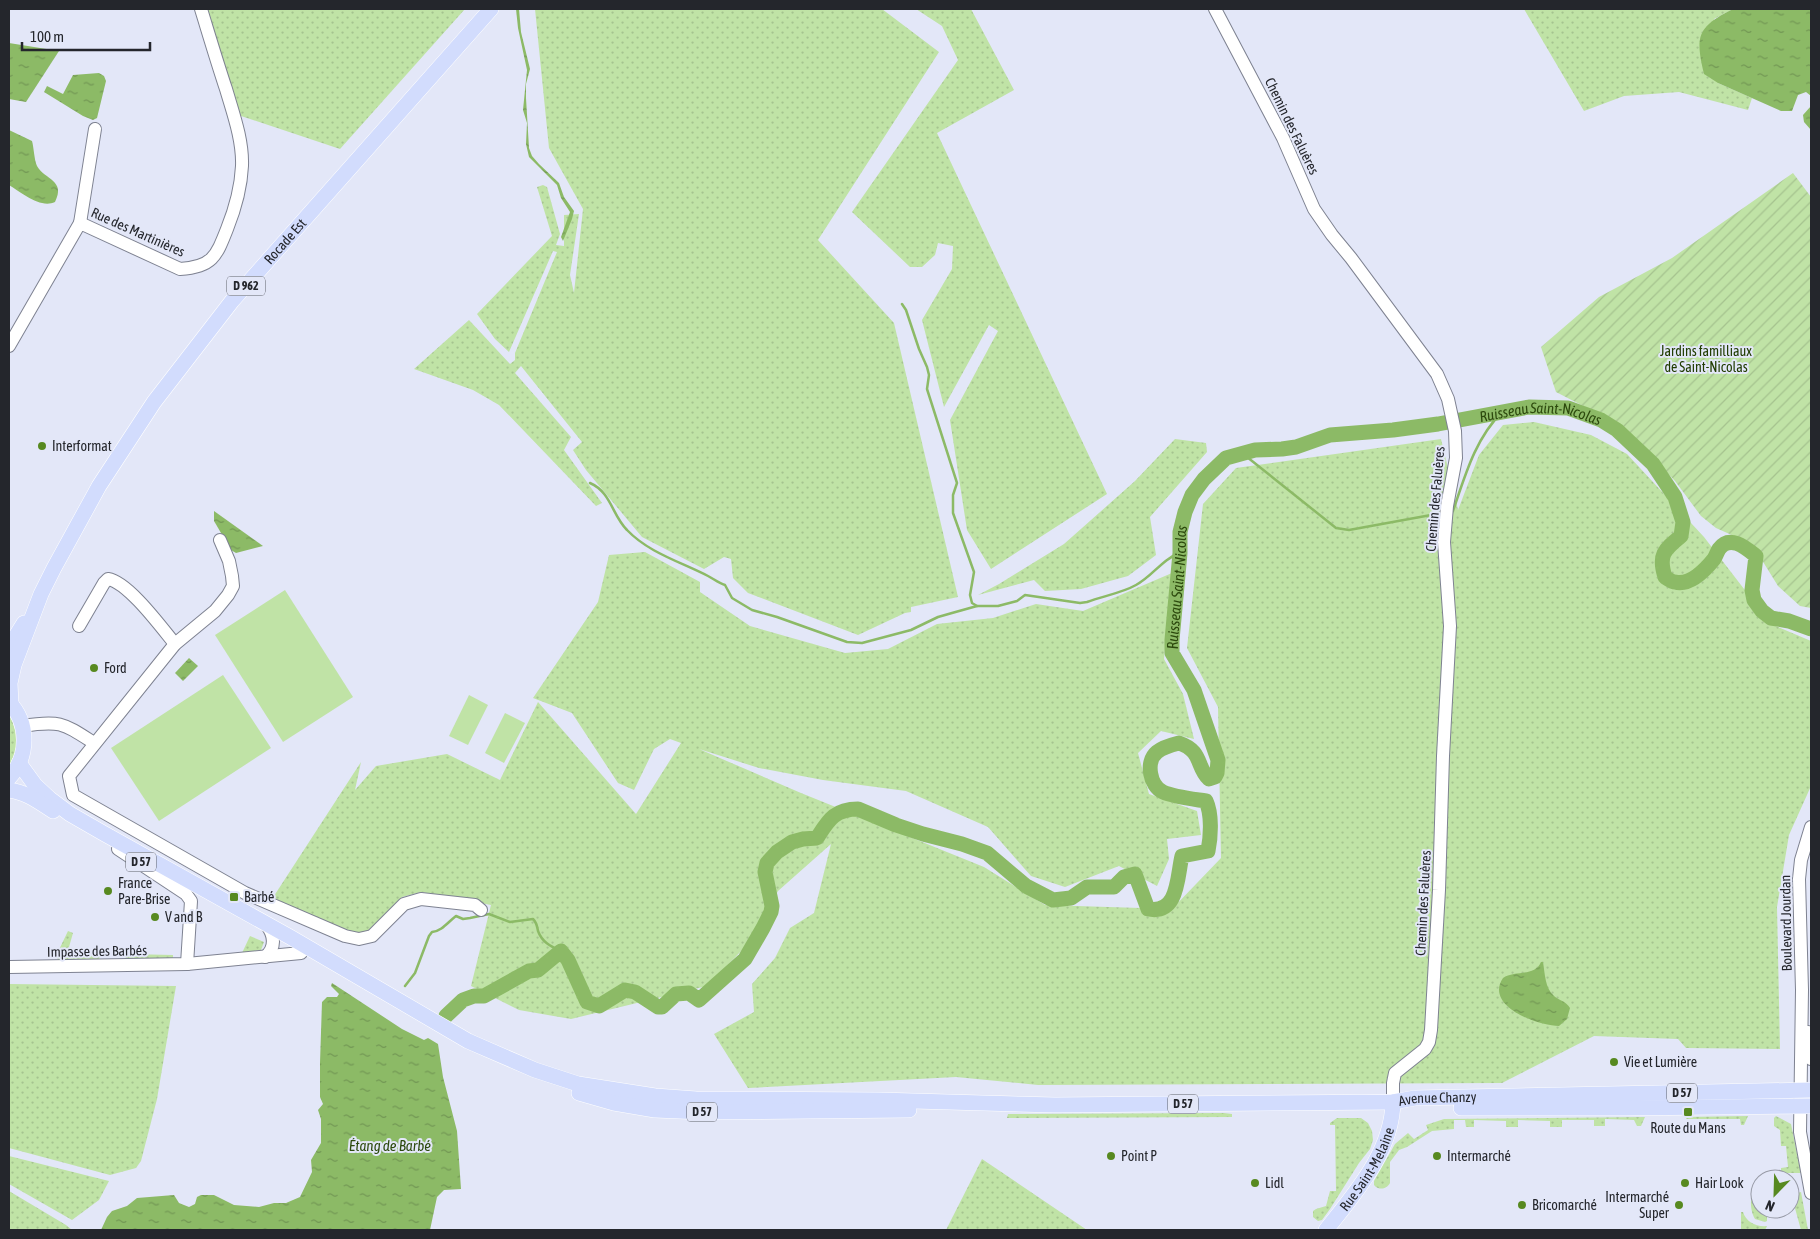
<svg xmlns="http://www.w3.org/2000/svg" width="1820" height="1239" font-family="'Asap Condensed',sans-serif">
  <style>
    .grass { fill: url(#grass-dots) }
    .garden { fill: url(#garden-furrows) }
    .pitch { fill: #c0e3a6 }
    .water { fill: url(#water-ripples) }
    .lines { fill: none; stroke-linecap: round; stroke-linejoin: round }
    .stream { stroke: #8cba66; stroke-width: 2.5 }
    .river { stroke: #8cba66; stroke-width: 15 }
    .minor-casing { stroke: #7e8291; stroke-width: 14 }
    .major-casing { stroke: #fff; stroke-width: 16 }
    .minor { stroke: #fff; stroke-width: 12 }
    .major { stroke: #d2dcfd; stroke-width: 15 }
    .poi-dot { fill: #578920; stroke: #e3e7f8; stroke-width: 2 }
    .labels { text-anchor: middle; dominant-baseline: central; stroke-width: 4; stroke-linejoin: round; paint-order: stroke }
    .shield { fill: #e3e7f8; stroke: #5d6069; stroke-width: 1 }
    .shield-label { font-size: 12px; font-weight: bold; fill: #24262c }
    .street-label { font-size: 14px; fill: #24262c; stroke: #e3e7f8 }
    .park-label { font-size: 14px; fill: #203c00; stroke: #e3e7f8 }
    .poi-label { font-size: 14px; fill: #24262c; stroke: #e3e7f8; text-anchor: start }
    .water-label { font-size: 15px; font-style: italic; fill: #2c490d; stroke: #e3e7f8 }
  </style>
  <defs>
    <pattern id="grass-dots" width="8" height="8" patternUnits="userSpaceOnUse" patternTransform="scale(1.25)"><rect width="8" height="8" fill="#c0e3a6"/><path d="M2 2h.1M6 6h.1" fill="none" stroke="#a5c38f" stroke-width="1.8" stroke-linecap="round"/></pattern>
    <pattern id="garden-furrows" width="10" height="10" patternUnits="userSpaceOnUse" patternTransform="scale(1.25)"><rect width="10" height="10" fill="#c0e3a6"/><path d="M-1 1l2-2M0 10L10 0M9 11l2-2" fill="none" stroke="#a5c38f"/></pattern>
    <pattern id="water-ripples" width="26" height="14" patternUnits="userSpaceOnUse" patternTransform="scale(1.25)"><rect width="26" height="14" fill="#8cba66"/><path d="M2 4q2-2 4 0t4 0M15 11q2-2 4 0t4 0" fill="none" stroke="#729754"/></pattern>
  </defs>
  <rect width="100%" height="100%" fill="#e3e7f8"/>
  <g class="grass">
    <polygon points="205,9 465,9 340,149 241,116"/>
    <polygon points="535,9 882,9 939,52 818,240 894,323 958,597 911,607 911,612 905,613 858,635 748,593 733,578 731,559 724,557 704,569 642,537 586,470 573,450 582,442 521,366 515,373 571,437 564,450 602,503 596,506 499,405 473,390 414,369 469,320 510,364 515,360 515,353 557,252 553,251 509,352 495,339 477,314 552,236 537,187 543,185 547,187 560,234 556,245 564,246 564,215 579,214 570,275 574,293 583,209 549,148"/>
    <polygon points="916,9 971,9 1014,90 937,133 1107,494 991,569 967,530 950,420 998,331 989,325 944,407 922,320 952,269 953,246 938,243 935,255 922,267 910,267 852,212 958,60 942,26"/>
    <polygon points="1524,9 1733,9 1714,19 1718,83 1752,98 1748,110 1679,92 1624,96 1584,111"/>
    <polygon points="1534,422 1591,435 1627,454 1704,537 1771,624 1811,641 1811,786 1789,835 1777,907 1780,1049 1686,1048 1678,1039 1594,1036 1502,1083 1038,1085 956,1077 748,1088 714,1034 754,1012 752,984 775,958 790,928 814,913 831,844 778,891 751,941 707,986 571,1019 519,1010 471,986 491,905 421,892 402,897 366,934 359,935 272,899 361,762 355,790 376,766 447,754 500,780 538,702 636,814 681,743 670,739 654,749 634,790 618,783 572,713 533,698 598,602 609,555 645,552 700,582 700,592 750,626 845,653 888,649 937,624 993,618 1036,604 1083,611 1172,573 1164,659 1183,694 1194,739 1161,731 1138,753 1149,794 1197,811 1201,835 1167,839 1169,859 1157,886 1119,866 1065,887 1031,876 988,827 906,791 823,780 759,768 699,749 801,793 984,867 1045,905 1172,909 1221,858 1218,707 1187,648 1203,504 1236,468 1441,439 1458,510 1479,455 1503,425"/>
    <polygon points="1175,439 1206,443 1207,452 1150,517 1156,555 1128,576 1081,589 1045,591 1034,580 978,595 999,584 1064,544 1135,481"/>
    <path d="M9,715C19,732 19,750 9,767Z"/>
    <polygon points="68,931 73,933 69,947 76,949 79,953 90,953 96,950 100,955 99,960 60,962 56,956"/>
    <polygon points="250,936 264,942 261,950 242,953"/>
    <polygon points="128,947 128,954 173,955 173,960 128,961 124,955"/>
    <polygon points="9,984 176,986 157,1099 141,1161 136,1168 110,1175 9,1148"/>
    <polygon points="1224,1113 1232,1114 1232,1117 1007,1118 1008,1114"/>
    <polygon points="1748,1116 1744,1125 1741,1125 1740,1119 1686,1119 1687,1117"/>
    <polygon points="1776,1116 1791,1124 1801,1173 1781,1173 1781,1168 1788,1167 1786,1146 1781,1146 1780,1130 1774,1126 1774,1118"/>
    <path d="M1645,1117L1641,1126H1637L1634,1120L1605,1119V1126H1594V1120H1562V1127H1550V1121L1518,1120V1127H1506V1121L1474,1120V1127H1466L1465,1120H1454V1129L1432,1131L1407,1147L1399,1150L1390,1162V1183C1387,1189 1379,1191 1374,1185V1181L1395,1144L1408,1133L1414,1139L1428,1130L1426,1125L1444,1119Z"/>
    <polygon points="1337,1118 1361,1118 1368,1123 1372,1131 1373,1140 1370,1149 1359,1163 1330,1209 1322,1220 1318,1221 1313,1217 1313,1211 1316,1209 1326,1206 1330,1191 1336,1191 1335,1125 1330,1125 1330,1123"/>
    <polygon points="9,1156 109,1181 99,1200 72,1220 9,1184"/>
    <polygon points="982,1159 1087,1230 946,1230"/>
    <path d="M1760,1185V1209H1767V1221L1765,1222L1755,1219C1749,1208 1749,1192 1760,1185Z"/>
    <polygon points="9,1191 66,1225 72,1230 9,1230"/>
    <polygon points="1801,1192 1808,1230 1801,1230 1793,1201 1790,1201 1790,1195"/>
    <path d="M1741,1212H1743C1746,1222 1756,1227 1767,1226L1765,1230H1741Z"/>
  </g>
  <polygon class="garden" points="1793,173 1811,197 1811,608 1800,606 1778,586 1752,544 1716,528 1701,516 1675,481 1624,427 1556,392 1541,347 1599,297 1672,258"/>
  <g class="pitch">
    <polygon points="285,590 353,697 283,742 215,635"/>
    <polygon points="223,675 271,748 159,821 111,748"/>
    <polygon points="469,695 488,705 468,745 449,736"/>
    <polygon points="505,713 525,723 504,763 485,753"/>
  </g>
  <g class="water">
    <polygon points="516,9 519,9 521,32 530,69 526,84 526,98 529,148 532,156 539,164 559,183 564,197 574,211 572,219 563,241 561,237 570,212 561,198 557,185 529,157 526,144 527,123 523,110 527,70 518,28"/>
    <path d="M1733,9H1811V96L1806,92L1798,95L1792,111H1781L1718,83L1704,74C1695,36 1697,27 1733,9Z"/>
    <polygon points="9,43 59,51 26,102 9,99"/>
    <polygon points="99,73 104,76 106,81 97,118 93,120 83,116 44,92 47,86 63,94 73,75"/>
    <polygon points="1811,106 1811,130 1804,122 1803,115"/>
    <path d="M9,130L32,141C34,148 34,159 37,166C45,180 66,180 55,202C40,209 21,192 9,185Z"/>
    <polygon points="214,511 263,546 236,553 231,550 214,521"/>
    <polygon points="189,658 198,666 183,681 175,673"/>
    <path d="M1541,962H1543C1545,974 1545,988 1554,996C1560,1001 1566,1001 1570,1008L1567,1019L1559,1026C1538,1026 1484,1006 1503,978C1514,970 1535,977 1541,962Z"/>
    <polygon points="332,983 402,1029 424,1040 428,1038 438,1044 443,1077 457,1131 461,1189 444,1190 437,1197 430,1230 101,1230 107,1217 112,1211 127,1206 137,1198 174,1195 179,1203 189,1207 195,1204 197,1197 201,1195 214,1195 234,1205 259,1207 274,1203 286,1203 300,1197 312,1172 311,1160 321,1143 321,1119 318,1110 323,1104 320,1097 320,1063 322,1002 327,997 337,997 339,994 331,986"/>
  </g>
  <g class="lines">
    <g class="stream">
      <polyline points="902,304 906,310 919,349 927,367 929,375 927,389 957,483 953,495 953,513 974,572 970,595 972,603 977,606"/>
      <polyline points="1242,453 1336,528 1349,530 1442,513"/>
      <path d="M590,483C611,492 612,515 627,530C649,553 681,562 708,576C714,579 718,583 725,585L732,598L752,610L777,617L847,642L862,643L911,630L938,617L952,613L977,606H998L1017,601L1025,595L1080,603L1087,602C1103,596 1122,593 1136,585C1153,576 1162,559 1180,553"/>
      <path d="M1450,511H1453C1465,476 1475,439 1502,412"/>
      <path d="M405,986L415,973L429,936L432,932C442,931 448,922 456,916L463,919L470,918L489,914L510,922L533,919C537,923 537,926 538,931C542,942 550,946 561,951"/>
    </g>
    <path class="river" id="s1" d="M446,1016L463,1000L474,996H484L529,971L538,970L561,951L568,960L587,1002L599,1006L625,990L635,992L658,1007H662L676,994L689,993L699,1000L745,959L763,928L771,912L772,906L765,872L767,863L777,852L792,842L803,839L817,838C828,821 834,809 858,809L896,825L923,834L962,844L987,853L1026,886L1053,900L1071,898L1087,887H1114L1124,877L1135,874L1148,909C1179,915 1177,876 1182,856L1208,851C1211,836 1212,814 1206,801C1193,799 1174,797 1163,792C1150,786 1145,762 1157,752C1163,747 1171,745 1179,743C1203,751 1196,767 1209,779L1215,777L1217,773L1218,760L1194,690L1172,653V640L1180,553V532L1185,512L1192,495L1204,479L1226,458L1255,450L1282,449L1296,447L1330,435L1393,430L1438,424L1529,407L1568,408L1601,420L1617,430L1653,464L1675,497L1683,522L1681,536C1664,550 1658,555 1665,577C1668,579 1672,582 1675,582C1690,586 1706,569 1714,559C1716,556 1717,552 1719,549C1730,534 1746,548 1756,556L1752,590L1754,600L1762,611L1771,618L1789,621L1811,629"/>
    <defs>
      <g id="minor">
        <polyline points="1215,9 1283,138 1314,209 1332,235 1351,258 1437,374 1448,399 1455,431 1456,458 1447,506 1444,542 1450,626 1443,756 1439,890 1431,1030 1429,1042 1425,1049 1395,1073 1393,1083 1393,1102"/>
        <polyline points="80,223 95,129"/>
        <path d="M9,346L80,223L180,269C212,267 216,257 227,229C235,209 241,188 242,166C243,140 233,113 226,89C217,62 209,35 201,9"/>
        <polyline points="220,540 229,561 232,576 233,586 228,595 215,611 175,644 69,776 73,795 245,893 345,936 359,939 372,936 404,904 421,899 475,905 481,910"/>
        <path d="M79,626L104,583L108,579C128,582 161,627 175,644"/>
        <path d="M22,726C60,720 63,723 94,743"/>
        <polyline points="1811,827 1801,860 1799,879 1802,990 1800,1132 1811,1193"/>
        <polyline points="118,849 186,894 191,901 187,964"/>
        <path d="M265,957C276,948 275,936 266,924"/>
        <polyline points="9,967 187,964 301,953"/>
        <polyline points="1808,1032 1811,1059"/>
      </g>
      <g id="major">
        <polyline points="9,647 24,623"/>
        <path d="M9,702C29,723 29,757 9,778"/>
        <path id="s2" d="M11,704L10,683L14,665L41,594L54,568L99,486L154,402L232,301L491,9"/>
        <path id="s3" d="M19,763L35,785L50,799L70,814L103,833L290,937L468,1041L535,1070L578,1084L655,1096L696,1099L879,1100L1055,1105L1393,1102L1415,1098L1811,1090"/>
        <path d="M9,790C26,792 39,802 53,811"/>
        <polyline points="579,1093 614,1103 655,1110 702,1112 909,1110"/>
        <polyline points="1461,1108 1627,1108 1811,1106"/>
        <path id="s4" d="M1326,1230C1355,1193 1392,1152 1393,1102"/>
      </g>
    </defs>
    <use href="#minor" class="minor-casing"/>
    <use href="#major" class="major-casing"/>
    <use href="#minor" class="minor"/>
    <use href="#major" class="major"/>
  </g>
  <g class="poi-dot">
    <circle cx="42" cy="446" r="5"/>
    <circle cx="94" cy="668" r="5"/>
    <circle cx="108" cy="891" r="5"/>
    <rect x="229" y="892" width="10" height="10" rx="2.5"/>
    <circle cx="155" cy="917" r="5"/>
    <circle cx="1614" cy="1062" r="5"/>
    <rect x="1683" y="1107" width="10" height="10" rx="2.5"/>
    <circle cx="1111" cy="1156" r="5"/>
    <circle cx="1437" cy="1156" r="5"/>
    <circle cx="1255" cy="1183" r="5"/>
    <circle cx="1685" cy="1183" r="5"/>
    <circle cx="1522" cy="1205" r="5"/>
    <circle cx="1679" cy="1205" r="5"/>
  </g>
  <g class="labels">
    <g class="shield">
      <rect x="227" y="276.5" width="38" height="19" rx="4"/>
      <rect x="126" y="852.5" width="30" height="19" rx="4"/>
      <rect x="1667" y="1083.5" width="30" height="19" rx="4"/>
      <rect x="1168" y="1094.5" width="30" height="19" rx="4"/>
      <rect x="687" y="1102.5" width="30" height="19" rx="4"/>
    </g>
    <g class="shield-label">
      <text x="246" y="286">D 962</text>
      <text x="141" y="862">D 57</text>
      <text x="1682" y="1093">D 57</text>
      <text x="1183" y="1104">D 57</text>
      <text x="702" y="1112">D 57</text>
    </g>
    <g class="street-label">
      <text transform="translate(1292 126) rotate(64)">Chemin des Faluères</text>
      <text transform="translate(138 232) rotate(24)">Rue des Martinières</text>
      <text stroke="none"><textPath href="#s2" startOffset="546">Rocade Est</textPath></text>
      <text transform="translate(1435 499) rotate(-85)">Chemin des Faluères</text>
      <text transform="translate(1423 903) rotate(-87)">Chemin des Faluères</text>
      <text transform="translate(1786 923) rotate(-91)">Boulevard Jourdan</text>
      <text transform="translate(97 951) rotate(-1)">Impasse des Barbés</text>
      <text stroke="none"><textPath href="#s3" startOffset="1510">Avenue Chanzy</textPath></text>
      <text stroke="none"><textPath href="#s4" startOffset="74">Rue Saint-Melaine</textPath></text>
    </g>
    <g class="park-label">
      <text x="1706" y="351">Jardins familliaux<tspan x="1706" dy="16">de Saint-Nicolas</tspan></text>
    </g>
    <g class="poi-label">
      <text x="52" y="446">Interformat</text>
      <text x="104" y="668">Ford</text>
      <text x="118" y="883">France<tspan x="118" dy="16">Pare-Brise</tspan></text>
      <text x="244" y="897">Barbé</text>
      <text x="165" y="917">V and B</text>
      <text x="1624" y="1062">Vie et Lumière</text>
      <text x="1688" y="1128" text-anchor="middle">Route du Mans</text>
      <text x="1121" y="1156">Point P</text>
      <text x="1447" y="1156">Intermarché</text>
      <text x="1265" y="1183">Lidl</text>
      <text x="1695" y="1183">Hair Look</text>
      <text x="1669" y="1197" text-anchor="end">Intermarché<tspan x="1669" dy="16">Super</tspan></text>
      <text x="1532" y="1205">Bricomarché</text>
    </g>
    <g class="water-label">
      <text stroke="none"><textPath href="#s1" startOffset="1929">Ruisseau Saint-Nicolas</textPath></text>
      <text stroke="none"><textPath href="#s1" startOffset="1464">Ruisseau Saint-Nicolas</textPath></text>
      <text x="390" y="1145">Étang de Barbé</text>
    </g>
  </g>
  <rect width="1820" height="1239" fill="none" stroke="#24262c" stroke-width="20"/>
  <g transform="translate(1775 1194) rotate(203)"><circle r="24" fill="#e3e7f8" stroke="#979aa6"/>
  <path d="M0-4L9 19L0 12L-9 19Z" fill="#578920"/>
  <text y="-8" font-size="14" font-weight="bold" text-anchor="middle" fill="#24262c">N</text>
  </g>
  <path d="M22 42v8h128v-8" fill="none" stroke="#24262c" stroke-width="2.5"/>
  <text x="30" y="42" font-size="15" fill="#24262c" stroke="#e3e7f8" stroke-width="4" paint-order="stroke">100 m</text>
</svg>
